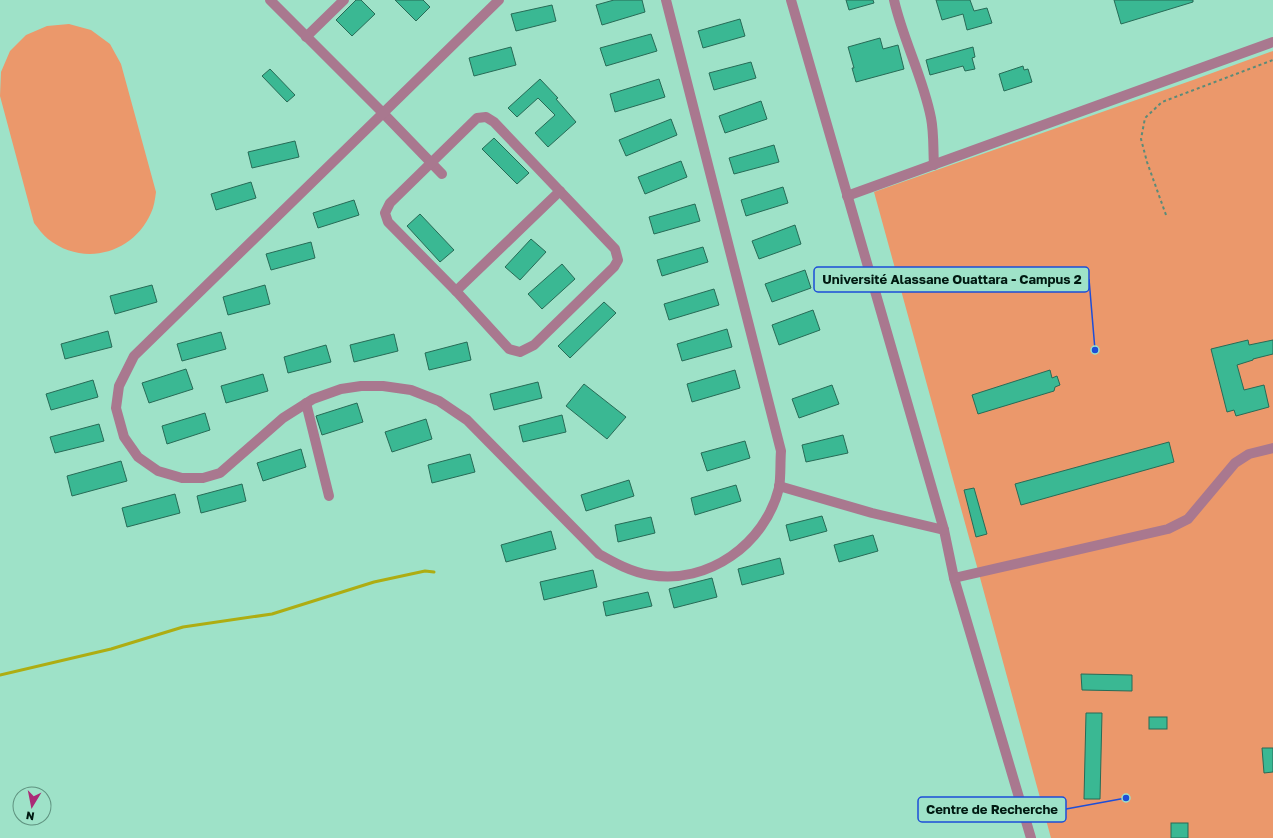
<svg xmlns="http://www.w3.org/2000/svg" width="1273" height="838" font-family="'Golos Text',sans-serif">
  <style>
    .green { fill: #eb986b }
    .lines { fill: none; stroke-linecap: round; stroke-linejoin: round }
    .stream { stroke: #aead12; stroke-width: 3 }
    .building { fill: #3ab893; stroke: #276b56 }
    .path { stroke: #5a8b79; stroke-width: 2; stroke-dasharray: 3 3; stroke-linecap: butt }
    .minor { stroke: #a9788f; stroke-width: 10 }
    .leader { fill: none; stroke: #1d4ed8; stroke-width: 1.5 }
    .callout-dot { fill: #1d4ed8; stroke: #9ee2c8; stroke-width: 1.5 }
    .callout { fill: #9ee2c8; stroke: #1d4ed8; stroke-width: 1.5 }
    .callout-label { font-size: 13px; text-anchor: middle; font-weight: bold; fill: #001911 }
  </style>
  <rect width="100%" height="100%" fill="#9ee2c8"/>
  <g class="green">
    <path d="M69,24L91,30L110,44L121,64L156,192C155,199 154,207 151,213C133,254 83,267 48,239C43,235 38,228 34,223L0,96L1,72L10,51L26,35L47,26Z"/>
    <polygon points="1273,51 1273,838 1051,838 976,563 874,192 1193,80"/>
  </g>
  <g class="lines">
    <polyline class="stream" points="0,675 111,649 183,627 272,614 374,582 425,571 434,572"/>
  </g>
  <g class="building">
    <polygon points="356,0 361,0 375,14 352,36 336,20"/>
    <polygon points="395,0 423,0 430,7 416,21"/>
    <polygon points="614,0 642,0 645,12 602,25 596,5"/>
    <polygon points="846,0 873,0 874,3 849,10"/>
    <polygon points="936,0 970,0 974,11 987,8 992,23 967,30 963,14 942,20"/>
    <polygon points="1114,0 1193,0 1193,2 1121,24"/>
    <polygon points="552,5 556,21 516,31 511,14"/>
    <polygon points="740,19 745,36 703,48 698,31"/>
    <polygon points="651,34 657,51 606,66 600,48"/>
    <polygon points="880,38 883,49 898,45 904,69 856,82 852,68 854,68 848,47"/>
    <polygon points="511,47 516,65 474,76 469,58"/>
    <polygon points="973,47 975,57 972,58 975,69 965,71 963,66 930,75 926,60"/>
    <polygon points="751,62 756,78 714,90 709,73"/>
    <polygon points="1023,66 1024,70 1028,69 1032,82 1004,91 999,74"/>
    <polygon points="270,69 295,95 287,102 262,76"/>
    <polygon points="540,79 558,98 556,99 576,122 548,147 535,133 555,115 538,98 517,117 508,108"/>
    <polygon points="659,79 665,97 615,112 610,94"/>
    <polygon points="761,101 767,119 725,133 719,116"/>
    <polygon points="671,119 677,135 626,156 619,140"/>
    <polygon points="494,138 529,173 517,184 482,149"/>
    <polygon points="295,141 299,157 252,168 248,152"/>
    <polygon points="774,145 779,162 734,174 729,158"/>
    <polygon points="681,161 687,177 645,194 638,177"/>
    <polygon points="251,182 256,198 216,210 211,194"/>
    <polygon points="783,187 788,203 746,216 741,200"/>
    <polygon points="354,200 359,215 318,228 313,213"/>
    <polygon points="695,204 700,221 654,234 649,217"/>
    <polygon points="420,214 454,250 440,262 407,226"/>
    <polygon points="795,225 801,244 759,259 752,241"/>
    <polygon points="531,239 546,252 520,280 505,267"/>
    <polygon points="311,242 315,258 271,270 266,254"/>
    <polygon points="703,247 708,262 662,276 657,260"/>
    <polygon points="562,264 575,279 542,309 528,294"/>
    <polygon points="805,270 811,288 772,302 765,284"/>
    <polygon points="152,285 157,302 115,314 110,296"/>
    <polygon points="265,285 270,304 228,315 223,297"/>
    <polygon points="714,289 719,305 669,320 664,304"/>
    <polygon points="604,302 616,313 570,358 558,346"/>
    <polygon points="813,310 820,330 779,345 772,325"/>
    <polygon points="727,329 732,347 682,361 677,344"/>
    <polygon points="108,331 112,347 65,359 61,344"/>
    <polygon points="221,332 226,349 182,361 177,344"/>
    <polygon points="394,334 398,351 354,362 350,345"/>
    <polygon points="1248,340 1249,345 1273,340 1273,354 1253,359 1253,360 1237,365 1244,390 1264,385 1269,407 1236,416 1234,410 1227,412 1211,349"/>
    <polygon points="467,342 471,360 429,370 425,353"/>
    <polygon points="326,345 331,362 288,373 284,357"/>
    <polygon points="186,369 193,389 149,403 142,383"/>
    <polygon points="735,370 740,388 692,402 687,384"/>
    <polygon points="1050,370 1052,378 1057,376 1060,385 1055,387 1054,391 978,414 972,395"/>
    <polygon points="263,374 268,391 226,403 221,386"/>
    <polygon points="93,380 98,397 51,410 46,394"/>
    <polygon points="538,382 542,398 494,410 490,394"/>
    <polygon points="584,384 626,417 607,439 566,406"/>
    <polygon points="832,385 839,404 799,418 792,399"/>
    <polygon points="357,403 363,422 322,435 316,416"/>
    <polygon points="205,413 210,430 167,444 162,426"/>
    <polygon points="562,415 566,432 523,442 519,426"/>
    <polygon points="426,419 432,439 392,452 385,432"/>
    <polygon points="99,424 104,441 55,453 50,437"/>
    <polygon points="843,435 848,453 806,462 802,445"/>
    <polygon points="745,441 750,458 707,471 701,453"/>
    <polygon points="1169,442 1174,462 1021,505 1015,484"/>
    <polygon points="301,449 306,467 263,481 257,463"/>
    <polygon points="470,454 475,472 432,483 428,465"/>
    <polygon points="121,461 127,481 72,496 67,476"/>
    <polygon points="629,480 634,496 586,511 581,495"/>
    <polygon points="242,484 246,501 201,513 197,496"/>
    <polygon points="736,485 741,501 695,515 691,498"/>
    <polygon points="974,488 987,534 976,537 964,490"/>
    <polygon points="175,494 180,513 127,527 122,508"/>
    <polygon points="822,516 827,531 790,541 786,525"/>
    <polygon points="651,517 655,533 618,542 615,525"/>
    <polygon points="551,531 556,549 506,562 501,545"/>
    <polygon points="873,535 878,551 839,562 834,545"/>
    <polygon points="780,558 784,574 742,585 738,569"/>
    <polygon points="593,570 597,587 544,600 540,582"/>
    <polygon points="712,578 717,597 674,608 669,589"/>
    <polygon points="648,592 652,606 606,616 603,602"/>
    <polygon points="1081,674 1132,675 1132,691 1082,690"/>
    <polygon points="1086,713 1102,713 1100,799 1084,799"/>
    <rect x="1149" y="717" width="18" height="12"/>
    <polygon points="1262,748 1273,748 1273,772 1264,773"/>
    <rect x="1171" y="823" width="17" height="15"/>
  </g>
  <g class="lines">
    <polyline class="path" points="1166,215 1147,162 1141,139 1145,118 1162,102 1273,60"/>
    <g class="minor">
      <polyline points="270,0 383,113 442,174"/>
      <path d="M499,0L134,356L119,386L116,408L124,437L138,457L158,471L182,478H203L220,473L283,418L313,399L341,389L361,386H383L411,390L439,401L467,420L599,554C615,563 631,572 650,575C708,585 765,544 779,488C781,477 780,463 781,451L666,0"/>
      <polyline points="791,0 944,530 954,578 1031,838"/>
      <path d="M894,0C903,40 923,77 931,118C934,133 933,149 934,165"/>
      <polyline points="306,37 344,0"/>
      <polygon points="486,117 494,122 615,249 618,260 614,267 534,345 520,352 509,349 456,291 388,222 385,213 390,203 477,118"/>
      <polyline points="847,196 1273,42"/>
      <polyline points="456,291 560,191"/>
      <polyline points="306,403 329,496"/>
      <polyline points="779,486 872,513 944,530"/>
      <polyline points="954,578 1168,529 1188,519 1235,463 1249,454 1273,448"/>
    </g>
  </g>
  <path class="leader" d="M1095 350L1089 279M1126 798L1066 809"/>
  <g class="callout-dot">
    <circle cx="1095" cy="350" r="4"/>
    <circle cx="1126" cy="798" r="4"/>
  </g>
  <g class="callout">
    <rect x="814" y="267" width="275" height="25" rx="4"/>
    <rect x="918" y="797" width="148" height="25" rx="4"/>
  </g>
  <g class="callout-label">
    <text x="952" y="284">Université Alassane Ouattara - Campus 2</text>
    <text x="992" y="814">Centre de Recherche</text>
  </g>
  <g transform="translate(32 806) rotate(190)"><circle r="19" fill="#9ee2c8" stroke="#5f927f"/>
  <path d="M0-3L7 15L0 10L-7 15Z" fill="#ab2a76"/>
  <text y="-6" font-size="11" font-weight="bold" text-anchor="middle" fill="#001911">N</text>
  </g>
</svg>
